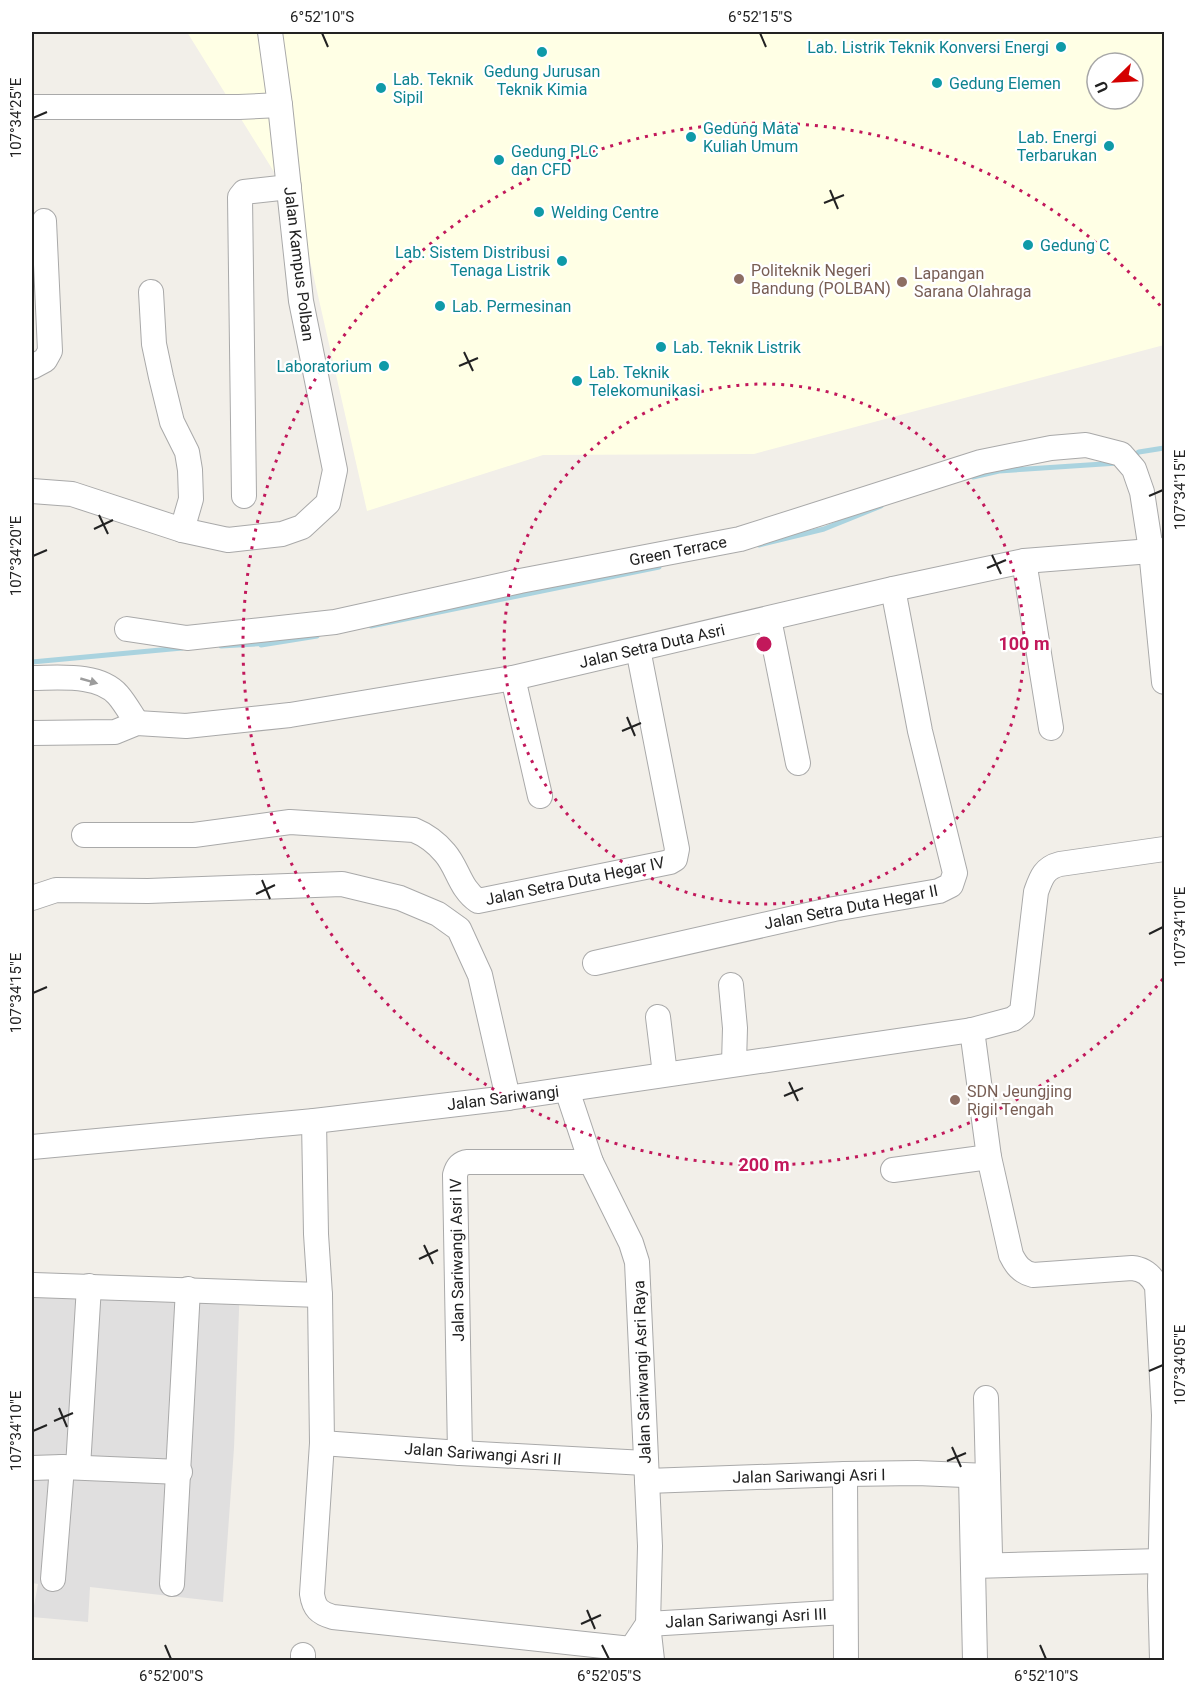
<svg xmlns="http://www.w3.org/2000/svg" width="1196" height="1692" font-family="Roboto,sans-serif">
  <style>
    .residential { fill: #e0dfdf }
    .education { fill: #ffffe5; fill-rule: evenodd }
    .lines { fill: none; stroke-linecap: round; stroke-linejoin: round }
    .stream { stroke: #aad3df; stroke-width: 5 }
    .minor-casing { stroke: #a9a9a9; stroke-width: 26 }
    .minor { stroke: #fff; stroke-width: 24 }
    .oneway { fill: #9c9c9c }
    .ticks { fill: none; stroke: #222; stroke-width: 2 }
    .ring { fill: none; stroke: #c2185b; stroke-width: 3; stroke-dasharray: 3 6 }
    .culture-dot { fill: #0f9aa8; stroke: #fff; stroke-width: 2 }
    .education-dot { fill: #8d6e63; stroke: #fff; stroke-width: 2 }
    .labels { text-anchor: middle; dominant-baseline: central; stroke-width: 4.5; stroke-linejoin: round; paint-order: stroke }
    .culture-label { font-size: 16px; fill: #0d838f; stroke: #fff; text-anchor: start }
    .street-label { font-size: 16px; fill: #222; stroke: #fff }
    .education-label { font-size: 16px; fill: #785e54; stroke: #fff; text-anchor: start }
    .centre { fill: #c2185b; stroke: #fff; stroke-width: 3 }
    .ring-label { font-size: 18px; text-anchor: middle; font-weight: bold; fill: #c2185b; stroke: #fff; stroke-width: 4.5; stroke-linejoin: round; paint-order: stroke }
    .neatline { fill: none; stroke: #222; stroke-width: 2 }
    .ticks-label { font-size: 15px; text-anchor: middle; fill: #222 }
  </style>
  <rect width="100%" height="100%" fill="#f2efe9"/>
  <polygon class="residential" points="32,1277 240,1283 234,1448 223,1602 90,1587 88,1622 32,1617 38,1584 32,1583"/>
  <path class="education" d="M187,32H1164V345L754,454L543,455L367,511L299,212ZM1097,63H1133V99H1097Z"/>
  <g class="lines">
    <g class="stream">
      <polyline points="1132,456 1139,452 1164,448"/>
      <polyline points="973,477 999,471 1118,463"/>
      <polyline points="759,545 824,529 881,506"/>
      <polyline points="371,626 659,567"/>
      <polyline points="221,646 271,643 261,645 317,636"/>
      <polyline points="32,662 182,648"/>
    </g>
    <defs>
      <g id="minor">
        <polyline points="32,107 239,107 280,105"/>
        <polyline points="151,292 154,344 161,377 172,422 187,452 190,470 191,499 182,530"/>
        <polyline points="32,367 45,360 50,351 44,221"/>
        <polyline points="32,491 72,494 182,530 228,540 282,534 302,527 328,503 335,470 301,301 280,105 270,32"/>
        <polyline points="244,496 240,197 244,192 289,187"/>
        <polyline points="1024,561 1051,728"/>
        <polyline points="769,619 798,763"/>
        <polyline points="127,629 187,638 335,622 520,581 740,539 981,462 1051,448 1086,445 1121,454 1134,469 1142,492 1151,550 1164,682"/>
        <path d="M32,678C58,678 99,673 118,695C125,703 131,714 137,723"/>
        <polyline points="513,678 540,796"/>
        <polyline points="32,733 115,732 137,723 186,726 290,715 513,678 893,589 1024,561 1164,550"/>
        <path d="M84,835H194L290,822L414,830C426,835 436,842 445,853C458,868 460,889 478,901L670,862L675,859L677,849L638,649"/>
        <polyline points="32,898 56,890 148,891 342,884 400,898 438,914 459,929 480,975 508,1098"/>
        <polyline points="595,963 834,909 939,891 951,885 955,873 920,731 893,589"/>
        <polyline points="731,985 735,1028 734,1063"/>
        <polyline points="658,1017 665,1074"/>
        <path d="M972,1030L989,1157L1011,1255C1016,1265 1021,1272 1033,1275L1132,1268C1144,1269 1151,1275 1157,1286L1164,1415L1160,1586L1162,1660"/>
        <polyline points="567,1090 591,1162 631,1243 637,1262 650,1546 648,1624 624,1660"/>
        <path d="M314,1121L316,1234L320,1295L322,1443L312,1594C314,1608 319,1613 333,1617L631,1649"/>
        <path d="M32,1147L314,1121L508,1098L972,1030L1013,1019L1022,1012L1036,892C1041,878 1044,868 1060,864L1164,849"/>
        <polyline points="893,1170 989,1157"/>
        <polyline points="34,1285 320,1295"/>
        <polyline points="986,1398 990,1555"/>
        <polyline points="322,1443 460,1453 645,1463"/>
        <path d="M460,1453L455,1175C457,1167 460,1163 468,1162H591"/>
        <polyline points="78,1467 89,1286"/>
        <polyline points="32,1468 62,1467 180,1472"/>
        <polyline points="845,1474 846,1660"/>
        <polyline points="971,1476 975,1660"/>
        <polyline points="647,1481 845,1474 917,1473 988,1476"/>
        <polyline points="973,1566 1161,1561"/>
        <polyline points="53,1579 62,1467"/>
        <polyline points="172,1584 188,1289"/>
        <polyline points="303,1660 303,1655"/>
        <polyline points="652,1660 648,1624 845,1612"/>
      </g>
    </defs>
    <use href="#minor" class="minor-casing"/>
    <use href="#minor" class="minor"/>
  </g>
  <defs><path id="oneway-solid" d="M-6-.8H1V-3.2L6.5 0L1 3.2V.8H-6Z" transform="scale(1.5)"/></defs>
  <use class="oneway" href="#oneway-solid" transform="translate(89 681) rotate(16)"/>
  <path class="ticks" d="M322,33L328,47M760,33L766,47M33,118L47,112M830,190L838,209M824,203L844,195M464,352L473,371M459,366L478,358M1149,496L1163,490M99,515L108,534M94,529L113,520M992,555L1001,574M33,556L47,550M987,568L1006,560M627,717L635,736M622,731L641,723M262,880L270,899M256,894L275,885M1149,934L1163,927M33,993L47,987M789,1082L798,1101M784,1096L803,1088M424,1245L433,1264M419,1259L438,1250M1149,1371L1163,1365M59,1408L67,1427M54,1421L73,1413M33,1431L47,1425M952,1447L961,1467M947,1461L966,1453M587,1610L595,1629M581,1624L601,1615M165,1645L171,1659M602,1645L609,1659M1040,1645L1046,1659"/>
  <g class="ring">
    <circle cx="764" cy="644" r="260"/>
    <path d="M1163 979A521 521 0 1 1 1163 309"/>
  </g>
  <g class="culture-dot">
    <circle cx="1061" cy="47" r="6"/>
    <circle cx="542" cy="52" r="6"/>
    <circle cx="937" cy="83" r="6"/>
    <circle cx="381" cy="88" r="6"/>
    <circle cx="691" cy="137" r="6"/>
    <circle cx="1109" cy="146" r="6"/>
    <circle cx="499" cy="160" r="6"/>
    <circle cx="539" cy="212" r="6"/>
    <circle cx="1028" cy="245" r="6"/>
    <circle cx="562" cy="261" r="6"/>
    <circle cx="440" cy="306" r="6"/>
    <circle cx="661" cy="347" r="6"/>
    <circle cx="384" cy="366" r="6"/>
    <circle cx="577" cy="381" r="6"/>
  </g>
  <g class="education-dot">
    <circle cx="739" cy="279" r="6"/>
    <circle cx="902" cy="282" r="6"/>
    <circle cx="955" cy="1100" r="6"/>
  </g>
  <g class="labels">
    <g class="culture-label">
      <text x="1049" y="47" text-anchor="end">Lab. Listrik Teknik Konversi Energi</text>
      <text x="542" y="71" text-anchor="middle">Gedung Jurusan<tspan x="542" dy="18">Teknik Kimia</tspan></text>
      <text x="393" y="79">Lab. Teknik<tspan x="393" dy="18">Sipil</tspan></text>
      <text x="949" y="83">Gedung Elemen</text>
      <text x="703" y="128">Gedung Mata<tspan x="703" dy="18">Kuliah Umum</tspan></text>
      <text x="1097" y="137" text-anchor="end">Lab. Energi<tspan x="1097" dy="18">Terbarukan</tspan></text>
      <text x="511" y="151">Gedung PLC<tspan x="511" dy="18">dan CFD</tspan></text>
      <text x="551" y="212">Welding Centre</text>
      <text x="1040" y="245">Gedung C</text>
      <text x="550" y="252" text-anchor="end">Lab. Sistem Distribusi<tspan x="550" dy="18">Tenaga Listrik</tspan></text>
      <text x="452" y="306">Lab. Permesinan</text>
      <text x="673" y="347">Lab. Teknik Listrik</text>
      <text x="372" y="366" text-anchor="end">Laboratorium</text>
      <text x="589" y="372">Lab. Teknik<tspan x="589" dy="18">Telekomunikasi</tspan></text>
    </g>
    <g class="street-label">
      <text transform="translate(299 264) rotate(83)">Jalan Kampus Polban</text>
      <text transform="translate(678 551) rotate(-11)">Green Terrace</text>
      <text transform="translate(652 646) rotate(-13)">Jalan Setra Duta Asri</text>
      <text transform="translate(575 881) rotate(-12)">Jalan Setra Duta Hegar IV</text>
      <text transform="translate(851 907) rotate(-11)">Jalan Setra Duta Hegar II</text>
      <text transform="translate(503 1098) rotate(-7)">Jalan Sariwangi</text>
      <text transform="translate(457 1260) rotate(-91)">Jalan Sariwangi Asri IV</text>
      <text transform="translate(642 1372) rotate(-92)">Jalan Sariwangi Asri Raya</text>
      <text transform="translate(483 1454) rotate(4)">Jalan Sariwangi Asri II</text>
      <text transform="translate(809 1476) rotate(-1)">Jalan Sariwangi Asri I</text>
      <text transform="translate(746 1618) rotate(-3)">Jalan Sariwangi Asri III</text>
    </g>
    <g class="education-label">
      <text x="751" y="270">Politeknik Negeri<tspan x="751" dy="18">Bandung (POLBAN)</tspan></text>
      <text x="914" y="273">Lapangan<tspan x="914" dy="18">Sarana Olahraga</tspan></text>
      <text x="967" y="1091">SDN Jeungjing<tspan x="967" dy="18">Rigil Tengah</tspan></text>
    </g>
  </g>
  <circle cx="764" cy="644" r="9" class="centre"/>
  <g class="ring-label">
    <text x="1024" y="650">100 m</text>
    <text x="764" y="1171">200 m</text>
  </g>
  <rect width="1196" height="1692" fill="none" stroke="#ffffff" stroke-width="66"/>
  <g transform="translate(1115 81) rotate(246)"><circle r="28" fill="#ffffff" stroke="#a7a7a7" stroke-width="1.5"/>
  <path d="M0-4.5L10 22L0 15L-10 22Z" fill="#d40000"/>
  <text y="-9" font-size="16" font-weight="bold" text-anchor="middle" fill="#222222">U</text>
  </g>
  <rect x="33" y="33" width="1130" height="1626" class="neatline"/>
  <g class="ticks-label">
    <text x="322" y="22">6°52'10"S</text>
    <text x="760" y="22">6°52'15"S</text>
    <text transform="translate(16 118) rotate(-90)" y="5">107°34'25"E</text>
    <text transform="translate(1180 490) rotate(-90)" y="5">107°34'15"E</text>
    <text transform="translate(16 556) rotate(-90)" y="5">107°34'20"E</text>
    <text transform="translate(1180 927) rotate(-90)" y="5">107°34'10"E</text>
    <text transform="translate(16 993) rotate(-90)" y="5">107°34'15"E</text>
    <text transform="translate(1180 1365) rotate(-90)" y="5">107°34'05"E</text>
    <text transform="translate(16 1431) rotate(-90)" y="5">107°34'10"E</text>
    <text x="171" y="1681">6°52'00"S</text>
    <text x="609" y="1681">6°52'05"S</text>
    <text x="1046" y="1681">6°52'10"S</text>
  </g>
</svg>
